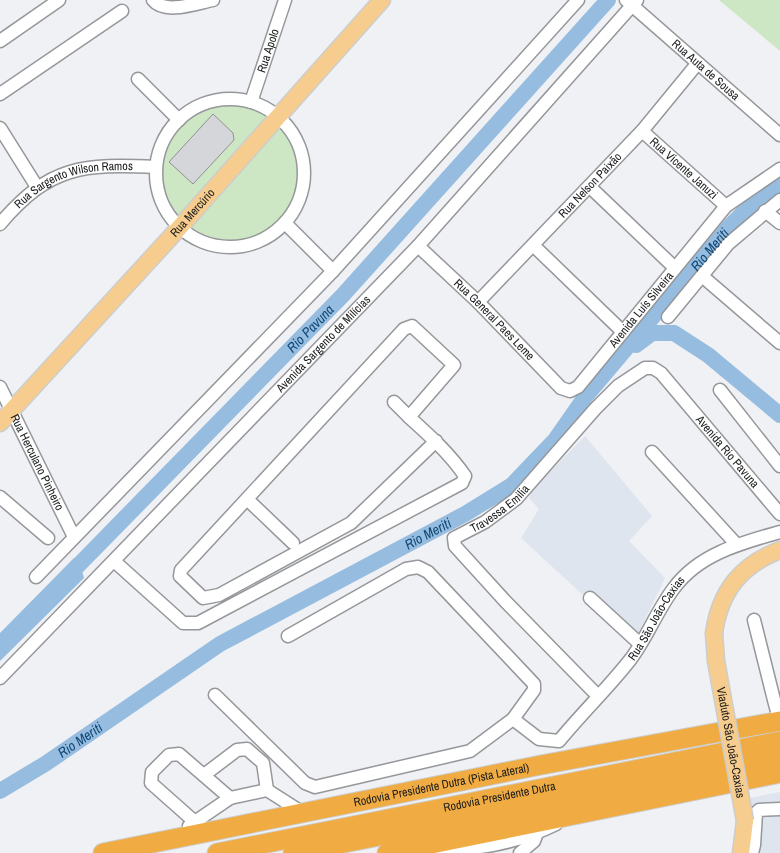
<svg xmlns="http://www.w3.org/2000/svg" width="780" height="853" font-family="'Archivo Narrow',sans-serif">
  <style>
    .built { fill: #dfe5ef }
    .green { fill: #cde6c3 }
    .water { fill: #96bce0 }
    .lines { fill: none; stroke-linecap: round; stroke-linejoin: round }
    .river { stroke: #96bce0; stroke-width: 16 }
    .building { fill: #d4d6d9; stroke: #8f9194 }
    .minor-casing { stroke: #95979a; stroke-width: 15 }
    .major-casing { stroke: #cdcdcd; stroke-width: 19 }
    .highway-casing { stroke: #cdcdcd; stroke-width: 21 }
    .minor { stroke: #fff; stroke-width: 12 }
    .major { stroke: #f6cd8e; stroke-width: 16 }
    .highway { stroke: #f0ac42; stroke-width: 19 }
    .major-bridge-casing { stroke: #cdcdcd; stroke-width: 19; stroke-linecap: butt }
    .major-bridge { stroke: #f6cd8e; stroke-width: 16 }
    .labels { text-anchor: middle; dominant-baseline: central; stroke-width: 4; stroke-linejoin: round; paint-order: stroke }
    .street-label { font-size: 12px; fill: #1a1b1c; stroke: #fff }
    .water-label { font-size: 14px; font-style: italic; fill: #0f4977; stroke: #fff }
  </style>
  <rect width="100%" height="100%" fill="#eff1f4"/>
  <g class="built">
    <polygon points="585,436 652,516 629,541 665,578 634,642 521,538 539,509 529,498 533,489"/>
    <polygon points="780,792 780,853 747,853 750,798"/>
  </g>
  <g class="green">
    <polygon points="719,0 780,0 780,51"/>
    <circle cx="231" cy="171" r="69"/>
  </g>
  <polygon class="water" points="74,558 80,564 84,578 0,661 0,633"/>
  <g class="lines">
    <g class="river">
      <polyline points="636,345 652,333 674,333 708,355 780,415"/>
      <path id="s1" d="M64,580L343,295L608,0"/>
      <path id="s2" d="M0,791L45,764L220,644L465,514L512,485L555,440L585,397L728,228L749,207L780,185"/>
    </g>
  </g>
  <polygon class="building" points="213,114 233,133 234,140 193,184 169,162"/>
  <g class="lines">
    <defs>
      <g id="minor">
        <path d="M153,0C165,15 197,3 213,0"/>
        <path id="s3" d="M626,0L780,135"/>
        <polyline points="0,41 59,0"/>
        <polyline points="138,79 179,120"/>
        <polyline points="0,94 122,11"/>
        <circle cx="230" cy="173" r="74"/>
        <path id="s4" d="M251,102L285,0"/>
        <polyline points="0,128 37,187"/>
        <path id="s5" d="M642,131L726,206"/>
        <polyline points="590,187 675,268"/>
        <polyline points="765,211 780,223"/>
        <polyline points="285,223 333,271"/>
        <path id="s6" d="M0,224C50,165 83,164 156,167"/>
        <path id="s7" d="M418,246L478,302L561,388L570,391L578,387L726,206L780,169"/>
        <polyline points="534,246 623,332"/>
        <polyline points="702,276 780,343"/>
        <path id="s8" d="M478,302L642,131L697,64"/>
        <polyline points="668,317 728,244 780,200"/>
        <path id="s9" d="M0,387L74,537"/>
        <polyline points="720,390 780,466"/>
        <polyline points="394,402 409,417"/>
        <polyline points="652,452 737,545"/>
        <polyline points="0,497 48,538"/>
        <polyline points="247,499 293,543"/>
        <path d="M114,561L183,623H198L462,483L465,476C449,453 430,436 409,417L454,365L412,326L404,329L181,570L180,576L203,598L219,595L351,523L436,441"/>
        <polyline points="36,577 333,271 578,0"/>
        <polyline points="590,598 640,644"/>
        <polyline points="754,620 775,704 777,711 780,711"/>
        <path id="s10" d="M0,678L418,246L637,0"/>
        <polyline points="215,695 305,783 315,787 470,751 513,719 534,690 534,684 428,572 418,567 406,569 288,636"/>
        <path id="s11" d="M598,696L505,601L455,546L454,538L485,522L516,499L595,409L618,386L645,368H653L661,373L780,514"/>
        <path id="s12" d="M513,719L539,739L559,741C582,713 608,688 630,660C647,638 657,610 674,588C699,554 741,543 780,532"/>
        <polyline points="204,775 237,750 247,749 263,763 267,790"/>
        <polyline points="195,822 151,783 152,772 169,755 179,754 230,798"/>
        <polyline points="189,826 230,798 267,790 303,813"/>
        <path d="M428,847C471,853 517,843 556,824"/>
        <polyline points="520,853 534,841 537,833"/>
        <polyline points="752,853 754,845 756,813 759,810 780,809"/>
      </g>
      <g id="major">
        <path id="s13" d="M0,423L179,228L382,0"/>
        <path d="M714,633C720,591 741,565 780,550"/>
        <polyline points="741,853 745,821"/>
      </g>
      <g id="highway">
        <path id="s14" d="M103,853L541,765L780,721"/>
        <path id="s15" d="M217,853L780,741"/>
        <polyline points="293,853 780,757"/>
        <polyline points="387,853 780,773"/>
      </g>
    </defs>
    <use href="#minor" class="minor-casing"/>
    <use href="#major" class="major-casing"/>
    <use href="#highway" class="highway-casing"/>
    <use href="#minor" class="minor"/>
    <use href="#major" class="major"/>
    <use href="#highway" class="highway"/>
    <defs>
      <g id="major-bridge">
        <path id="s16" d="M714,633L716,661L745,821"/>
      </g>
    </defs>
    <use href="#major-bridge" class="major-bridge-casing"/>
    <use href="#major-bridge" class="major-bridge"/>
  </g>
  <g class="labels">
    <g class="street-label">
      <text stroke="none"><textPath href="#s4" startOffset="54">Rua Apolo</textPath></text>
      <text stroke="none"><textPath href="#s3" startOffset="106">Rua Auta de Sousa</textPath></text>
      <text stroke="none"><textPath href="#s5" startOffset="56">Rua Vicente Januzi</textPath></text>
      <text stroke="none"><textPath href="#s8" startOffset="162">Rua Nelson Paixão</textPath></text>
      <text stroke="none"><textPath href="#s6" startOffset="88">Rua Sargento Wilson Ramos</textPath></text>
      <text stroke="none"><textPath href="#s13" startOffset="285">Rua Mercúrio</textPath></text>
      <text stroke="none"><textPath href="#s7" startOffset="320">Avenida Luís Silveira</textPath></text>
      <text stroke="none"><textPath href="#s7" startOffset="106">Rua General Paes Leme</textPath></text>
      <text stroke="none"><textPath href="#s10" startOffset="465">Avenida Sargento de Milícias</textPath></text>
      <text stroke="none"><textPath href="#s11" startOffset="594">Avenida Rio Pavuna</textPath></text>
      <text stroke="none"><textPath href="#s9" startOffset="84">Rua Herculano Pinheiro</textPath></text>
      <text stroke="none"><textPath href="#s11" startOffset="270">Travessa Emilia</textPath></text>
      <text stroke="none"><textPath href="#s12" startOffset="210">Rua São João-Caxias</textPath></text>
      <text stroke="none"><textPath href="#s16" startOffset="111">Viaduto São João-Caxias</textPath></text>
      <text stroke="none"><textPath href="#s14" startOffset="345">Rodovia Presidente Dutra (Pista Lateral)</textPath></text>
      <text stroke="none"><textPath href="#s15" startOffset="288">Rodovia Presidente Dutra</textPath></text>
    </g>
    <g class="water-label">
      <text stroke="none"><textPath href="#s2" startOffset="905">Rio Meriti</textPath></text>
      <text stroke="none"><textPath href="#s1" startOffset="352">Rio Pavuna</textPath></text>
      <text stroke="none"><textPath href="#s2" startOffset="500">Rio Meriti</textPath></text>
      <text stroke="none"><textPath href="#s2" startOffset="95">Rio Meriti</textPath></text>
    </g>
  </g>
</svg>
